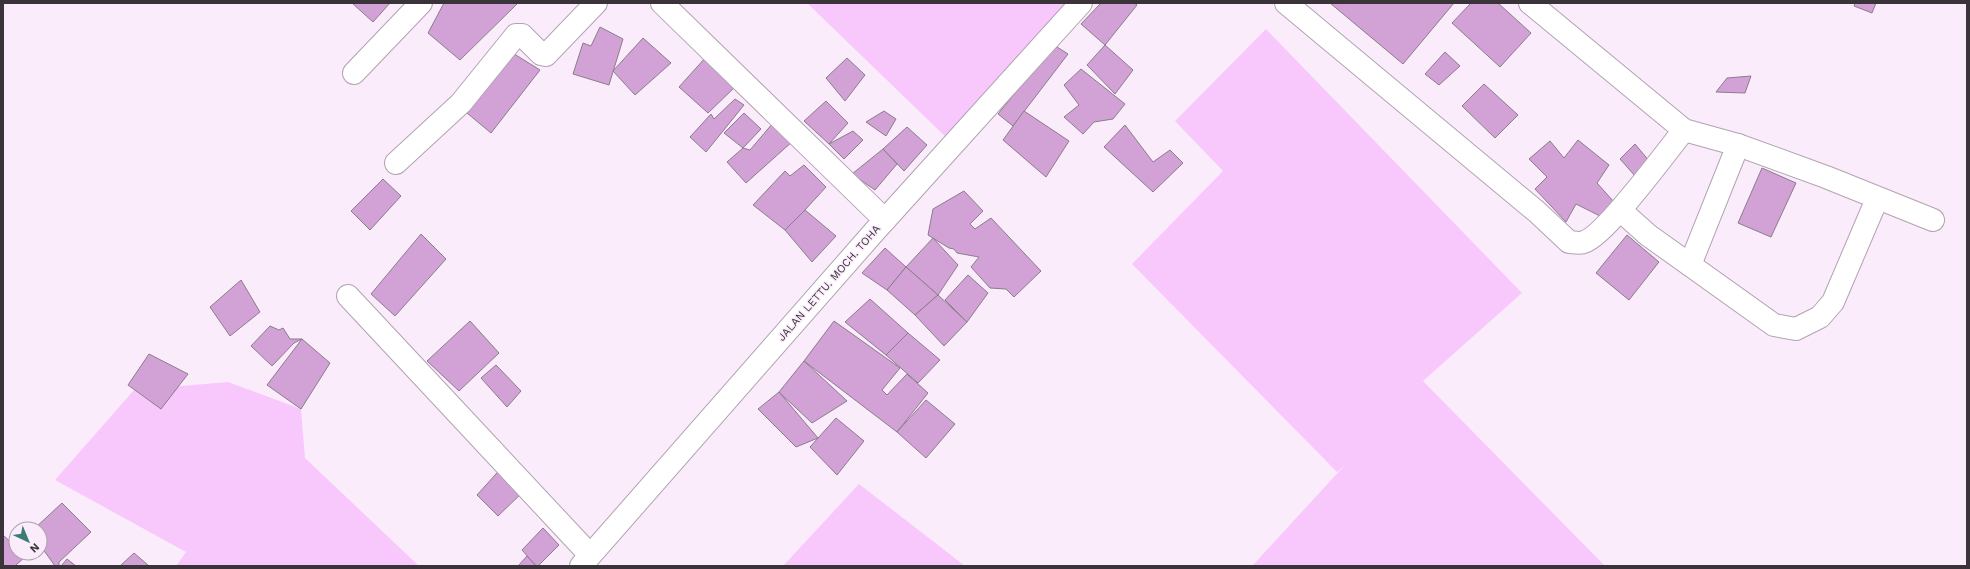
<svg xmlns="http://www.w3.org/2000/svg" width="1970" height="569" font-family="'Work Sans',sans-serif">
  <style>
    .green { fill: #f8c8fc }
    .building { fill: #d2a1d6; stroke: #8a7d8b }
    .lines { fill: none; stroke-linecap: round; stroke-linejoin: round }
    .street-casing { stroke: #b1a3b2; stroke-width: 24 }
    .street { stroke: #fff; stroke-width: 22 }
    .labels { text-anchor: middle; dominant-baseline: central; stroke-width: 3; stroke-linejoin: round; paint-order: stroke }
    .street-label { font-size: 11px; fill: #3a343a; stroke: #fbecfc }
  </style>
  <rect width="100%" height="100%" fill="#fbecfc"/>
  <g class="green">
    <polygon points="807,3 1081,3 953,144"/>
    <polygon points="1266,29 1522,293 1423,381 1605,566 1252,566 1345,465 1337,472 1132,264 1223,171 1175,121"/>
    <polygon points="228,382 301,409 305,458 419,566 176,566 186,552 55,480 134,390"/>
    <polygon points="859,484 965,566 783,566"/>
  </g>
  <g class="building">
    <polygon points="352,3 390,3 373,22"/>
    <polygon points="444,3 518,3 460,60 428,33"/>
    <polygon points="1101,3 1134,3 1137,5 1105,45 1081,24"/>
    <polygon points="1330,3 1454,3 1403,64"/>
    <polygon points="1471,3 1498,3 1531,33 1500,67 1452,23"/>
    <polygon points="1855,3 1876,3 1872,13 1854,6"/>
    <polygon points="600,27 623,39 609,85 573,74 583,43 591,46"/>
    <polygon points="643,38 671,63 635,95 613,71"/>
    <polygon points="1054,45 1068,54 1013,126 998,114"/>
    <polygon points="1105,45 1133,70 1115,94 1087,65"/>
    <polygon points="511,52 540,70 491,133 467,113"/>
    <polygon points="1445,52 1460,66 1439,85 1425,74"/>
    <polygon points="706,57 736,86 708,113 679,87"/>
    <polygon points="847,58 865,75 845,101 826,78"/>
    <polygon points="1081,69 1125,104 1113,119 1094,122 1083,134 1064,117 1079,105 1064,85"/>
    <polygon points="1751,76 1745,93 1716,92 1727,78"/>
    <polygon points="1484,84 1518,115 1495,138 1462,106"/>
    <polygon points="735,99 744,105 706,152 690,137 711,114 714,119"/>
    <polygon points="826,101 848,123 829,144 804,121"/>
    <polygon points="884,111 896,119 886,136 866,122"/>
    <polygon points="1024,111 1069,141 1046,177 1003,140"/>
    <polygon points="744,113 761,129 743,148 724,133"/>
    <polygon points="773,123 793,141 746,183 727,162 743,148 750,150"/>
    <polygon points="1125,125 1153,162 1170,150 1183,163 1153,192 1104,147"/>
    <polygon points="907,127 927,145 904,171 883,149"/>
    <polygon points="853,131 863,140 844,159 829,144"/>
    <polygon points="1578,140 1609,165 1597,183 1614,202 1602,217 1576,204 1566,222 1535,189 1547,177 1529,159 1550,141 1564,158"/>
    <polygon points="1635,144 1650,162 1636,177 1620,159"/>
    <polygon points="883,149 897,164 875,190 852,174"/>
    <polygon points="804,165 826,187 805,210 785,230 753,205 785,171 790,176"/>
    <polygon points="1762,168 1796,183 1771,237 1738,223"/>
    <polygon points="383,179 401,196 370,230 351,211"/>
    <polygon points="964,191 983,211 970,224 975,229 991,218 1041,271 1014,297 1006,289 990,288 971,267 979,257 957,253 954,249 949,248 928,235 933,209"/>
    <polygon points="805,210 836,236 812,262 785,230"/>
    <polygon points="421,234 446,259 395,316 371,294"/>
    <polygon points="1627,235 1659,262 1629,300 1596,273"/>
    <polygon points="933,238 958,265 938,295 906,267"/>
    <polygon points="885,248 906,267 887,290 862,273"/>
    <polygon points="906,267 938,295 915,315 887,290"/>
    <polygon points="968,275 988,293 967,322 945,300"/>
    <polygon points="241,280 260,312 230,336 210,307"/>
    <polygon points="938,295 967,322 944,346 915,315"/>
    <polygon points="870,299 908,333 886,355 845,322"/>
    <polygon points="470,321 499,353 459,391 427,361"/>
    <polygon points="834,321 900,368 882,390 887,395 907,374 928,393 897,432 804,361"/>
    <polygon points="270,326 279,330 283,328 290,339 302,339 294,343 272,366 251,346"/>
    <polygon points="908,333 940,360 918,383 886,355"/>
    <polygon points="302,339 330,363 301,409 267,385"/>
    <polygon points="149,354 188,374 161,409 128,385"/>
    <polygon points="804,361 847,401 812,423 779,392"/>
    <polygon points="496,365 521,391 507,407 481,378"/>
    <polygon points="779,392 818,438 796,447 758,409"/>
    <polygon points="926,400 955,424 926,458 897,432"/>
    <polygon points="836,418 864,441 837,475 810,447"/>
    <polygon points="505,464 527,488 498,516 477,495"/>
    <polygon points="62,503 91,532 59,562 59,566 55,566 40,545 40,529 34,529"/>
    <polygon points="543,528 559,545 538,566 536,566 522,550"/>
    <polygon points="3,535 16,547 16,553 22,553 26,556 15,566 3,566"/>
    <polygon points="134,553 149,566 120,566"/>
    <polygon points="527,556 536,566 518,566"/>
    <polygon points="67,559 76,566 61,566"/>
  </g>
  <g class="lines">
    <defs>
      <g id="street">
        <polyline points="662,3 885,220"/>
        <path d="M1286,3L1537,212L1569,242C1573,242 1580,244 1584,242C1605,236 1667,151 1684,130"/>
        <polyline points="1530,3 1684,130 1738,145 1826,177 1933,220"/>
        <polyline points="354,73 421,3"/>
        <polyline points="396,163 461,103 516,35 522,35 541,54 546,55 596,3"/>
        <polyline points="1620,210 1648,235 1774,325 1796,329 1820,317 1833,302 1877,199"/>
        <polyline points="1690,265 1738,145"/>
        <polyline points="348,296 590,555"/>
        <polyline points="581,566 874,232 1081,3"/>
      </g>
    </defs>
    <use href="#street" class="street-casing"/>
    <use href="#street" class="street"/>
  </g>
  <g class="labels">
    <g class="street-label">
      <text transform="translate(829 283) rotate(-49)">JALAN LETTU. MOCH. TOHA</text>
    </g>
  </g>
  <rect width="1970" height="569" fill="none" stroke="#3a343a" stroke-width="8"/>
  <g transform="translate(28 541) rotate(136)"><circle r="19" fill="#fbecfc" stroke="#aea2ae"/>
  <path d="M0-3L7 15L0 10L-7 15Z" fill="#387e75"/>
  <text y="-6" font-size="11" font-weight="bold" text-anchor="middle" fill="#3a343a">N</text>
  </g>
</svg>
